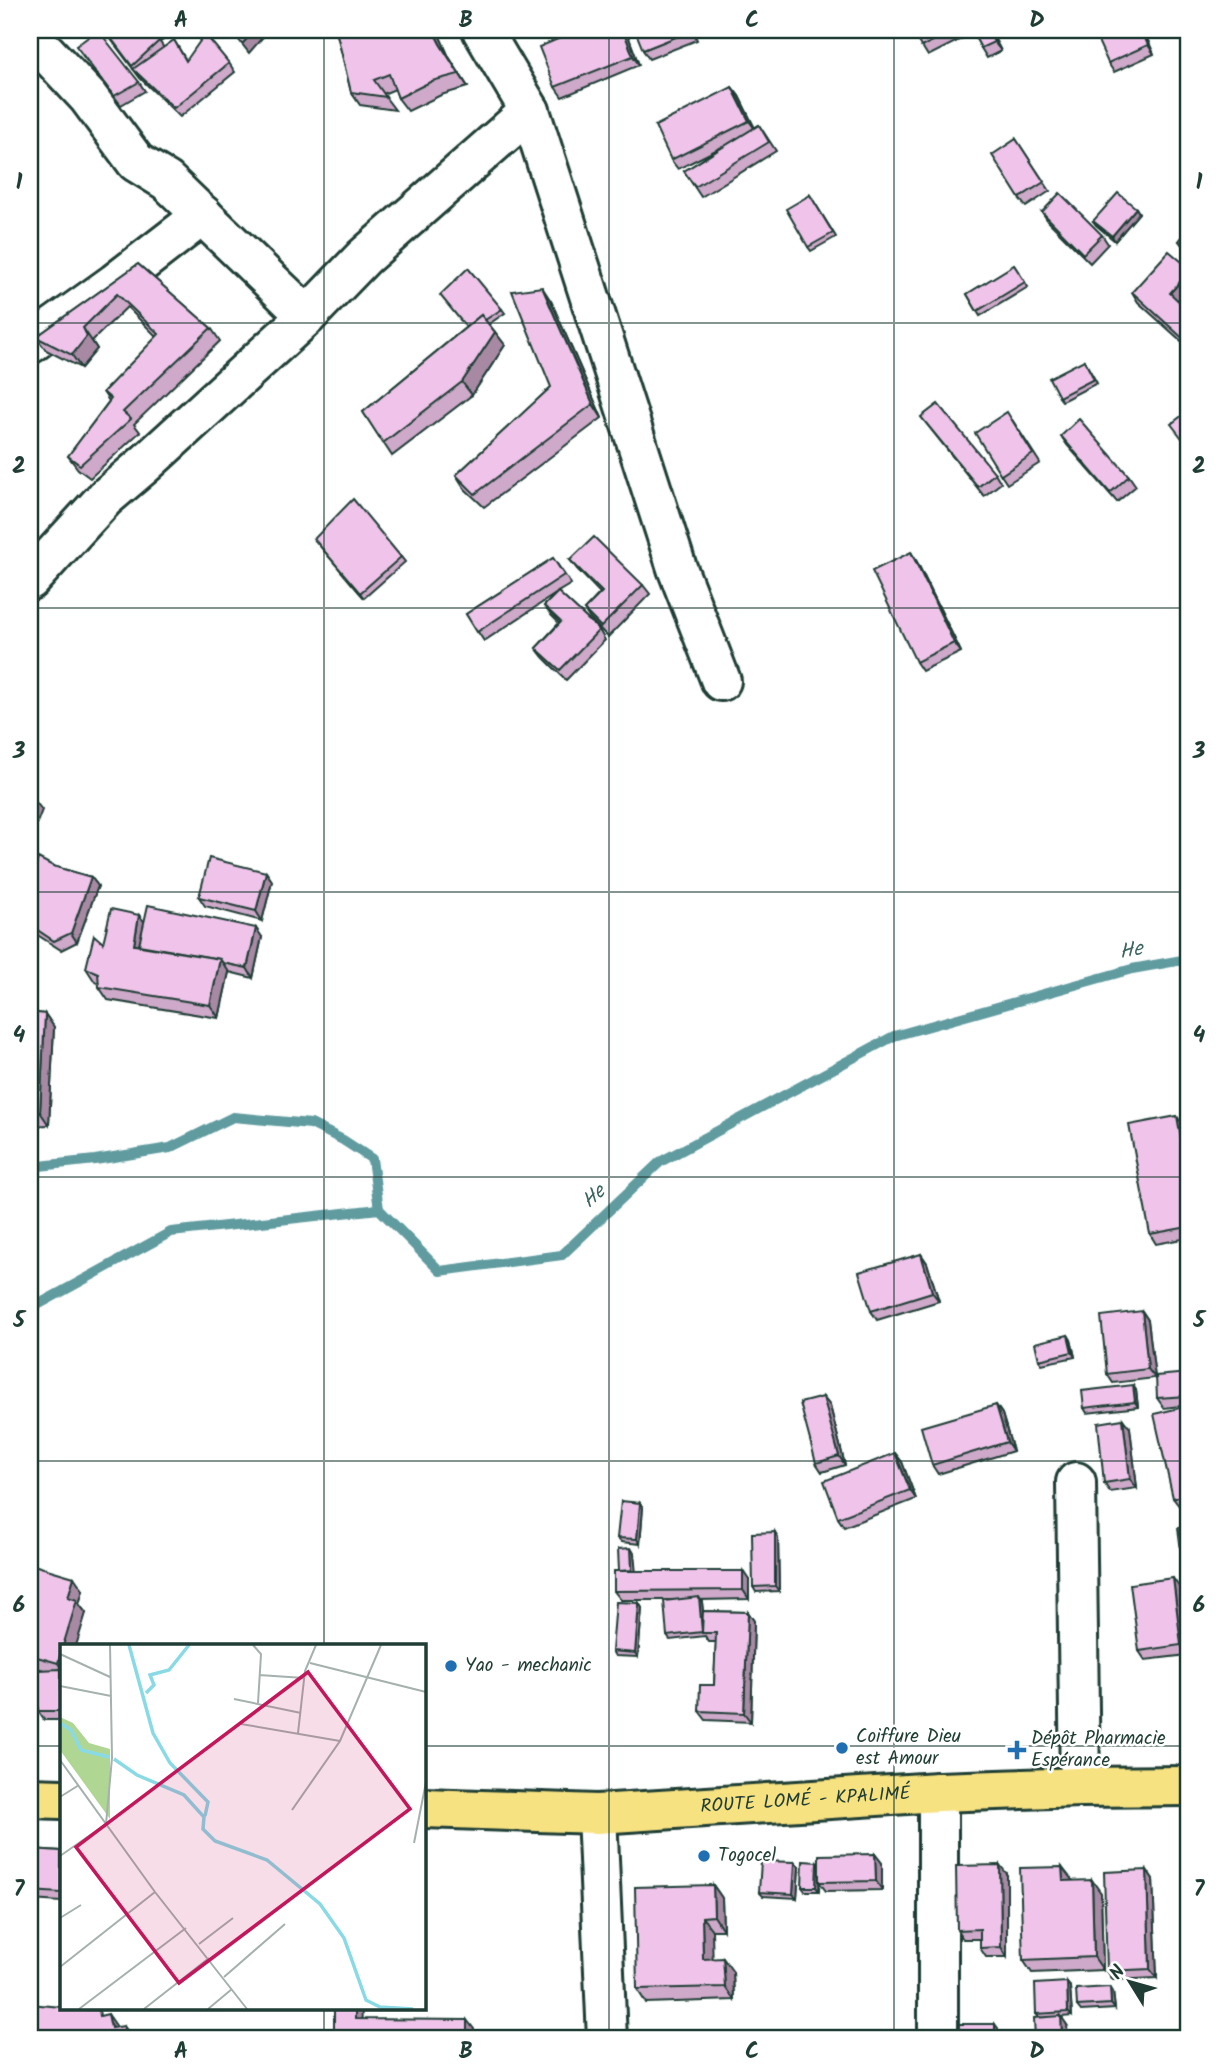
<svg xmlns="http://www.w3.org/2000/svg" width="1218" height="2069" font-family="Kalam,sans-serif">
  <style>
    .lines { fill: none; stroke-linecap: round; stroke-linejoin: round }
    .stream { stroke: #5f9b9f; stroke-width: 10 }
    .minor-casing { stroke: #1f3d34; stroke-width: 44 }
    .major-casing { stroke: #1f3d34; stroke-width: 44 }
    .minor { stroke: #fff; stroke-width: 38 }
    .major { stroke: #f7e281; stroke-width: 38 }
    .wall { fill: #cea9c9; stroke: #1f3d34; stroke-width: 2 }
    .shaded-wall { fill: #a889a4; stroke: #1f3d34; stroke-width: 2 }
    .building { fill: #f0c4ea; stroke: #1f3d34; stroke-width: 2 }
    .grid { fill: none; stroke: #1f3d34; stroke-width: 2; stroke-opacity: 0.55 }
    .poi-dot { fill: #1f6fb2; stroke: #fff; stroke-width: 2.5 }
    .labels { text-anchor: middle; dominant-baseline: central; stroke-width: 5; stroke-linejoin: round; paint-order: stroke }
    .poi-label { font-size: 19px; fill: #1f3d34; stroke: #fff; text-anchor: start }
    .street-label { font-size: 19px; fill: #1f3d34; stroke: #fff }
    .water-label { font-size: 21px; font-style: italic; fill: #3a6460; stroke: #fff }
    .inset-river { fill: none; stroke: #8adae6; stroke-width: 3.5 }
    .inset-road { fill: none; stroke: #a5b1ae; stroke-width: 2 }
    .view { fill: #c2185b; fill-opacity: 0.15; stroke: #c2185b; stroke-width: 3.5 }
    .inset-edge { fill: none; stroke: #1f3d34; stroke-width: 3.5 }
    .neatline { fill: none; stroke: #1f3d34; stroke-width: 2.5 }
    .grid-label { font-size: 23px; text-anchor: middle; font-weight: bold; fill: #1f3d34 }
  </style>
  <rect width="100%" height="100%" fill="#fff"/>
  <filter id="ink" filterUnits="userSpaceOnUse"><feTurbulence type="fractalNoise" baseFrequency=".0143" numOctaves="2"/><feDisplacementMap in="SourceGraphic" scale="14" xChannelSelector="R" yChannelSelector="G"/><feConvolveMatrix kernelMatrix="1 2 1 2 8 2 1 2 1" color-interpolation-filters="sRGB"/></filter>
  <g filter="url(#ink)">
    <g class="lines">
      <g class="stream">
        <polyline points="30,1167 95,1160 170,1148 233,1117 311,1124 343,1140 372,1159 379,1209"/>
        <polyline points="30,1309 171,1232 379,1209 440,1271 562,1255 660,1162 894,1036 1132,969 1188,959"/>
      </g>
      <defs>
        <g id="minor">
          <polyline points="482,30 530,111 677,568 721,681"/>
          <polyline points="30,47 46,52 88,97 136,162 167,181 307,316"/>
          <polyline points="30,344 115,283 203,215"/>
          <polyline points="30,580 105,498 145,464 307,316 364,257 530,111"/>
          <polyline points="1076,1482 1080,1787"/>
          <polyline points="938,1792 938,2039"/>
          <polyline points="597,1814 607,2039"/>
        </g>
        <g id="major">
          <polyline points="30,1798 61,1799"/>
          <path id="s1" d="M424,1808L597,1814L938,1792L1080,1787L1188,1786"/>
        </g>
      </defs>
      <use href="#minor" class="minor-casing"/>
      <use href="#major" class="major-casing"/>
      <use href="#minor" class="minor"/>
      <use href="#major" class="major"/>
    </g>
    <g class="wall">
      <polygon points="104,30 177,30 178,32 160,42 164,48 174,40 186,60 229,63 235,72 180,117 140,78"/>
      <polygon points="336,30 437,30 449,57 468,87 441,95 408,111 398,98 395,89 383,94 395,110 360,105 351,92"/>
      <polygon points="579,30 626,30 639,65 562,97 555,87"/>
      <polygon points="693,30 697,40 649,59 643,50"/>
      <polygon points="912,30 990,30 1001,51 987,58 981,48 973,33 928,56"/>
      <polygon points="1143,30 1154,54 1114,72 1108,63"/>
      <polygon points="82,55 139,82 145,91 121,105"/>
      <polygon points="732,87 739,96 754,128 759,125 776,151 701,197 684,171 722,147 678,169 671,160"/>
      <polygon points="1016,139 1050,191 1026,207 1019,198"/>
      <polygon points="810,195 836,237 811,251 808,247"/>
      <polygon points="1136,208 1139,213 1115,241 1096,225 1093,221"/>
      <polygon points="1042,212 1102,235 1108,244 1090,263 1048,221"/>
      <polygon points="1188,230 1188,253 1179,241"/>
      <polygon points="138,264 211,328 220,341 134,424 140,432 90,478 78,469 68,456 109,401 103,392 157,337 127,307 92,341 97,349 81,368 46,350 36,337"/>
      <polygon points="1014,265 1028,287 980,316 967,294"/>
      <polygon points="1188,289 1178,300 1188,310 1188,347 1138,302 1132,292"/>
      <polygon points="551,301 602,418 484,507 465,489 456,475 551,387"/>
      <polygon points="502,309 505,313 489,324 505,345 472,395 392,456 363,412 466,327"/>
      <polygon points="1084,360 1097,383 1062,401 1059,397"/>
      <polygon points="921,417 995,473 1001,483 984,496"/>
      <polygon points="1013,421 1040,463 1007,484 1001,475"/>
      <polygon points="1061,436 1129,476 1136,486 1117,502 1067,445"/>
      <polygon points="314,539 401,557 405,562 364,598"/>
      <polygon points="911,552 917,562 961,652 922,671 916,662"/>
      <polygon points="553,558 571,584 558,592 599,630 605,640 566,680 543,657 536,648 559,623 551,615 544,606 557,593 484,641 466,614"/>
      <polygon points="570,560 643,585 650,594 608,637 590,619 584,610 600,593 577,569"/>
      <polygon points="53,866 91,877 98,886 77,942 61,950 36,934 30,926 32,919 30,917 30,889"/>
      <polygon points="266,872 272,881 262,921 205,906 199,897"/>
      <polygon points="139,915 144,922 262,937 253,978 229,972 219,1018 108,1000 99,987 99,983 95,982 86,968 103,943"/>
      <polygon points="30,1012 45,1014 54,1027 49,1125 30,1126"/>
      <polygon points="1183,1125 1188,1153 1188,1238 1156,1244 1150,1234"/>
      <polygon points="921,1254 927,1263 939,1301 877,1320 871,1311"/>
      <polygon points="1142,1311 1148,1320 1155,1378 1113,1383 1107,1374"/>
      <polygon points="1068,1335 1071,1340 1075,1357 1042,1364 1039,1360"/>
      <polygon points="1188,1373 1188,1405 1164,1408 1157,1398"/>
      <polygon points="1136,1390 1138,1407 1087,1413 1084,1408"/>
      <polygon points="823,1397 830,1406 845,1465 822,1472 816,1463"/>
      <polygon points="996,1405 1002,1414 1013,1451 938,1474 932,1465"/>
      <polygon points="1188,1406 1188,1505 1180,1507 1173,1498"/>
      <polygon points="1130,1428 1137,1488 1110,1492 1104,1483"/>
      <polygon points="895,1453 902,1462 916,1499 844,1527 838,1518"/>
      <polygon points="640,1503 643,1507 640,1544 621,1542 617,1538"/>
      <polygon points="778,1537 779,1591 756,1592 753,1587"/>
      <polygon points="634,1553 635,1571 749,1580 749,1599 700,1600 702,1602 703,1611 748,1612 754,1621 751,1722 706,1720 699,1711 714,1685 716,1642 709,1642 705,1636 670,1640 667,1636 676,1600 621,1600 614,1591 619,1571"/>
      <polygon points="30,1564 83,1590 79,1604 86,1613 61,1646 61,1720 44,1720 38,1711 44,1670 30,1666"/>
      <polygon points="1180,1588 1187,1655 1145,1660 1139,1651"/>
      <polygon points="639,1603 642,1608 638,1657 615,1656 612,1651"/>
      <polygon points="30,1849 61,1851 61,1902 30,1900"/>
      <polygon points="875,1854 882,1863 882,1890 826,1891 819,1882 819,1891 805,1891 802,1887 817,1862 819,1866"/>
      <polygon points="799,1867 797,1898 763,1896 759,1892"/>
      <polygon points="1147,1870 1153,1879 1157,1978 1113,1980 1107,1971"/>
      <polygon points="1007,1874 1007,1957 986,1957 980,1948 980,1939 963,1939 957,1930"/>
      <polygon points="1072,1880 1101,1893 1103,1970 1032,1973 1023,1960"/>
      <polygon points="713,1885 722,1898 723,1930 712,1930 712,1959 733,1972 734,2000 646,2003 637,1989"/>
      <polygon points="1070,1987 1072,2016 1061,2017 1067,2025 1039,2017 1036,2014"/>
      <polygon points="1110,1987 1113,1992 1115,2009 1081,2011 1077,2006"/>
    </g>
    <g class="shaded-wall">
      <polygon points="255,30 269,30 249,53 242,44"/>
      <polygon points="433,30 437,30 449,57 468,87 440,44"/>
      <polygon points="623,30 626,30 639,65 633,56"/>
      <polygon points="988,30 990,30 1001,51 994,42"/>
      <polygon points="1141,30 1143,30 1154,54 1148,45"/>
      <polygon points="732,87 739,96 756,130 749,121"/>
      <polygon points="1136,208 1139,213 1115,241 1112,236"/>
      <polygon points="1188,273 1188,289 1176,302 1170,293"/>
      <polygon points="542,287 551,301 602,418 593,404"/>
      <polygon points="83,328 97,349 81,368 72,355"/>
      <polygon points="495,332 505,345 472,395 462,382"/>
      <polygon points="911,552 917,562 961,652 954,643"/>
      <polygon points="35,801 42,810 30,841 30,815"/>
      <polygon points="30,861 34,866 30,876"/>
      <polygon points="266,872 272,881 262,921 256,911"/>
      <polygon points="91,877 98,886 77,942 71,933"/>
      <polygon points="139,915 149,928 145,946 134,945"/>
      <polygon points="256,928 262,937 253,978 247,968"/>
      <polygon points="220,959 229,972 219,1018 210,1005"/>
      <polygon points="45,1014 54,1027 49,1125 40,1112"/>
      <polygon points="1177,1116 1183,1125 1188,1153 1188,1179"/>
      <polygon points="921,1254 927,1263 939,1301 932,1292"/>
      <polygon points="1142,1311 1148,1320 1155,1378 1148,1369"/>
      <polygon points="1068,1335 1071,1340 1075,1357 1072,1352"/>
      <polygon points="1133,1385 1136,1390 1138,1407 1135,1402"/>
      <polygon points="823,1397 830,1406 845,1465 839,1456"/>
      <polygon points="996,1405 1002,1414 1013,1451 1007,1442"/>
      <polygon points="1123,1419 1130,1428 1137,1488 1130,1479"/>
      <polygon points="895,1453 902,1462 916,1499 910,1490"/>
      <polygon points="640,1503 643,1507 640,1544 637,1539"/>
      <polygon points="775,1532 778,1537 779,1591 775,1586"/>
      <polygon points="631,1548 634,1553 636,1574 632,1570"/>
      <polygon points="743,1571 749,1580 749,1599 743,1590"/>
      <polygon points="74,1577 83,1590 79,1604 86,1613 76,1646 63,1646 68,1597"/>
      <polygon points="1173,1578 1180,1588 1187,1655 1181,1645"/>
      <polygon points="699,1597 702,1602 705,1633 702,1632"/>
      <polygon points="639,1603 642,1608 638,1657 635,1653"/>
      <polygon points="748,1612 754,1621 751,1722 744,1713"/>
      <polygon points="61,1652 61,1668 58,1663"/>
      <polygon points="875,1854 882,1863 882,1890 876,1881"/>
      <polygon points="795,1862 799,1867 797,1898 793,1894"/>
      <polygon points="817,1862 820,1867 819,1891 816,1887"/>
      <polygon points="1000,1865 1007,1874 1007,1957 1001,1947"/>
      <polygon points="1062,1867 1072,1880 1073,1894 1063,1881"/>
      <polygon points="1147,1870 1153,1879 1157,1978 1150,1969"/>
      <polygon points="1092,1880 1101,1893 1103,1970 1094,1957"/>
      <polygon points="713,1885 722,1898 723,1930 714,1916"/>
      <polygon points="702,1917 712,1930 713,1972 703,1959"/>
      <polygon points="723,1958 733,1972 734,2000 725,1987"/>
      <polygon points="1067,1982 1070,1987 1072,2016 1068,2012"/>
      <polygon points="1110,1987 1113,1992 1115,2009 1111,2004"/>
      <polygon points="355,2008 360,2008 362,2011 361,2029 355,2019"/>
      <polygon points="108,2014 117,2027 111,2028"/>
      <polygon points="1061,2016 1067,2025 1068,2039 1062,2039"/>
      <polygon points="467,2020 474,2029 473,2039 467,2039"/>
      <polygon points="995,2024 998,2028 998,2039 995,2039"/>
      <polygon points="124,2026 133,2039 123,2039"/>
    </g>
    <g class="building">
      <polygon points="98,30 139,82 114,96 76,46"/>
      <polygon points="105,30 158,30 153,32 159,41 132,66"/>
      <polygon points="231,30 255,30 242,44"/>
      <polygon points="336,30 433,30 440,44 459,74 432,81 398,98 389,74 374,80 386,97 351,92"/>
      <polygon points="579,30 623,30 633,56 555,87 539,47"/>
      <polygon points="635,30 690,30 691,31 643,50"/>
      <polygon points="912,30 955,30 921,47"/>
      <polygon points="971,30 988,30 994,42 981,48"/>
      <polygon points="1093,30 1141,30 1148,45 1108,63"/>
      <polygon points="205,34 229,63 174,108 133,69 174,40 186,61"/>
      <polygon points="732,87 749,121 671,160 655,126"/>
      <polygon points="759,125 769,142 695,187 684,171"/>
      <polygon points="1016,139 1044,182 1019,198 992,155"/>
      <polygon points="1060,193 1102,235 1083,254 1042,212"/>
      <polygon points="1118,193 1136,208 1112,236 1093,221"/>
      <polygon points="810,195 833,233 808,247 786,209"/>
      <polygon points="1188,230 1188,249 1179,241"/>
      <polygon points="1169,251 1188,267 1188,273 1170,293 1188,310 1188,343 1132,292"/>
      <polygon points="138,264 211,328 123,412 131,419 80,465 68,456 111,399 103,392 159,334 117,294 83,328 87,336 72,355 36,337"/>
      <polygon points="1014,265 1025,282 977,311 967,294"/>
      <polygon points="468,268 502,309 485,320 481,315 466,327 440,295"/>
      <polygon points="542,287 593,404 475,494 456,475 551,387 512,291"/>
      <polygon points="481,315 495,332 462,382 383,443 363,412"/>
      <polygon points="1084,360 1094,379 1059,397 1049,378"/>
      <polygon points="938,404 995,473 978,487 921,417"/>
      <polygon points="1188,411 1188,446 1171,424"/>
      <polygon points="1007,412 1033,454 1001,475 975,433"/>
      <polygon points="1079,419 1129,476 1110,493 1061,436"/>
      <polygon points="353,499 401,557 360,593 314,539"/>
      <polygon points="594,537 643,585 601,627 584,610 602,592 570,560"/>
      <polygon points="911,552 954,643 916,662 872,571"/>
      <polygon points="553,558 564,575 477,632 466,614"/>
      <polygon points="558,592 599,630 560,670 536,648 561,622 544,606"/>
      <polygon points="30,799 35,801 30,815"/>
      <polygon points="38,858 53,866 91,877 71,933 54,941 30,925 33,915 30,913 30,889"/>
      <polygon points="209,858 266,872 256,911 199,897"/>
      <polygon points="148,905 256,928 247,968 223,963 220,959 139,945"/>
      <polygon points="111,909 139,915 134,945 220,959 210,1005 99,987 98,973 86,968 94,935 103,943"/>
      <polygon points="30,1012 45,1014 40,1112 30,1112"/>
      <polygon points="1177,1116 1188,1179 1188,1227 1150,1234 1129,1125"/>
      <polygon points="921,1254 932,1292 871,1311 859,1272"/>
      <polygon points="1142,1311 1148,1369 1107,1374 1101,1316"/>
      <polygon points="1068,1335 1072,1352 1039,1360 1035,1343"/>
      <polygon points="1188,1373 1188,1396 1157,1398 1156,1376"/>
      <polygon points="1133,1385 1135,1402 1084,1408 1082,1391"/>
      <polygon points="823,1397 839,1456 816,1463 800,1403"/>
      <polygon points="996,1405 1007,1442 932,1465 921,1427"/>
      <polygon points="1188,1406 1188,1494 1173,1498 1154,1414"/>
      <polygon points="1123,1419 1130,1479 1104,1483 1098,1423"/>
      <polygon points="895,1453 910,1490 838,1518 824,1481"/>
      <polygon points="621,1501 640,1503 637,1539 617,1538"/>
      <polygon points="1188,1526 1188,1588 1186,1588 1178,1528"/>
      <polygon points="775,1532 775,1586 753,1587 752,1533"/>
      <polygon points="631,1548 632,1570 619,1571 618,1549"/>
      <polygon points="30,1564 74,1577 68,1597 77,1600 63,1646 61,1646 61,1652 58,1663 30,1655"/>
      <polygon points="614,1571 743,1571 743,1590 614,1591"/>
      <polygon points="1173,1578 1181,1645 1139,1651 1130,1584"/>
      <polygon points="699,1597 702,1632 667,1636 664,1601"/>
      <polygon points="616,1602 639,1603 635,1653 612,1651"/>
      <polygon points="703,1611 748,1612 744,1713 699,1711 700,1685 714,1685 716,1633 702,1633"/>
      <polygon points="61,1669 61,1711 38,1711 37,1670"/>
      <polygon points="30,1849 61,1851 61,1893 30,1891"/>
      <polygon points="875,1854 876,1881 819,1882 819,1855"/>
      <polygon points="761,1861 795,1862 793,1894 759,1892"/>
      <polygon points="803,1861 817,1862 816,1887 802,1887"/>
      <polygon points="1000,1865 1001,1947 980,1948 980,1929 957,1930 956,1866"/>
      <polygon points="1062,1867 1063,1881 1092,1880 1094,1957 1023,1960 1020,1868"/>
      <polygon points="1147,1870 1150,1969 1107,1971 1104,1872"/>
      <polygon points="713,1885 714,1916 702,1917 703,1959 723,1958 725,1987 637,1989 635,1887"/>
      <polygon points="1067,1982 1068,2012 1036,2014 1035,1984"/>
      <polygon points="1110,1987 1111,2004 1077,2006 1076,1989"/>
      <polygon points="30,2004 61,2007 61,2008 99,2010 100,2016 108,2014 111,2028 124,2026 123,2039 30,2039"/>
      <polygon points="334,2008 355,2008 355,2019 467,2020 467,2039 334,2039"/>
      <polygon points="1061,2016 1062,2039 1035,2039 1034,2018"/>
      <rect x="959" y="2024" width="36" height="15"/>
    </g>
  </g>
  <path class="grid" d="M324,30V1646M609,30V2039M894,30V2039M30,323H1188M30,608H1188M30,892H1188M30,1177H1188M30,1461H1188M30,1746H61M424,1746H1188M324,2008V2039"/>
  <g class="poi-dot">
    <circle cx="451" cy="1666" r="7"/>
    <circle cx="842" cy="1748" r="7"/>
    <path d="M1013.5 1739.5h7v7h7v7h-7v7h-7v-7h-7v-7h7z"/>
    <circle cx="704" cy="1856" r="7"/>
  </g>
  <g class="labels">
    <g class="poi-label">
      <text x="465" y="1666">Yao - mechanic</text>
      <text x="856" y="1737">Coiffure Dieu<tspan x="856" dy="22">est Amour</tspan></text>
      <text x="1031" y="1739">Dépôt Pharmacie<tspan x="1031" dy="22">Espérance</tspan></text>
      <text x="718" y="1856">Togocel</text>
    </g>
    <g class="street-label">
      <text stroke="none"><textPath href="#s1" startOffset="382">ROUTE LOMÉ - KPALIMÉ</textPath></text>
    </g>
    <g class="water-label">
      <text transform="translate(1131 951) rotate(-12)">He</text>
      <text transform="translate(594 1197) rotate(-43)">He</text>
    </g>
  </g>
  <g transform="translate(60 1644)">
    <rect width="366" height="366" fill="#fff"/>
    <path d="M0,73L13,79L29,99L50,105V175L0,106Z" fill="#afd693"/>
    <path class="inset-river" d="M69,1L93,89L110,119L148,158L145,172M86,49L94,41L90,31L109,26L129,1M0,79L11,86L21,106L49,113M54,115L77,131L124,151L144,173L143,185L155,197L207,216L260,260L284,294L306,356L320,363L353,365"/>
    <path class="inset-road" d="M193,1L201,10L198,59M0,10L50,33M250,19L366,48M199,31L244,34M0,42L51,52M174,55L241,69M181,80L280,97M238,89L245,27L256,1M0,116L95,248L187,365M0,153L19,141M232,166L280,97L321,1M354,199L366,138M0,212L46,180L52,114L50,1M0,274L21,261M139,300L173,274M0,323L95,248M164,333L225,280M19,365L126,284M84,365L149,314M148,365L172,345"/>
    <path class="view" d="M248,28L350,165L119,339L16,203Z"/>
    <rect width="366" height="366" class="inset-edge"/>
  </g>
  <rect width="1218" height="2069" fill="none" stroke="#fff" stroke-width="77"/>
  <g transform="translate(1130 1982) rotate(307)" stroke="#ffffff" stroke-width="5" paint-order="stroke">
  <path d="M0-5L12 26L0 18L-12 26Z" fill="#1f3d34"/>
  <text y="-10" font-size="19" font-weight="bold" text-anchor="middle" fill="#1f3d34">N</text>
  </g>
  <rect x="38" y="38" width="1142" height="1992" class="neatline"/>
  <g class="grid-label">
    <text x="181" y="27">A</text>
    <text x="466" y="27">B</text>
    <text x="752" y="27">C</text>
    <text x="1037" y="27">D</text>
    <text x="19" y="189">1</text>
    <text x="1199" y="189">1</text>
    <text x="19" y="473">2</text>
    <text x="1199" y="473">2</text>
    <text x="19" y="758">3</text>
    <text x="1199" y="758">3</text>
    <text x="19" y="1042">4</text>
    <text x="1199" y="1042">4</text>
    <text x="19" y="1327">5</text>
    <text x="1199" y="1327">5</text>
    <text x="19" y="1612">6</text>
    <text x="1199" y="1612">6</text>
    <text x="19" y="1896">7</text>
    <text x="1199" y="1896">7</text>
    <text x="181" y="2058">A</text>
    <text x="466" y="2058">B</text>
    <text x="752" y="2058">C</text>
    <text x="1037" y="2058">D</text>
  </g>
</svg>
